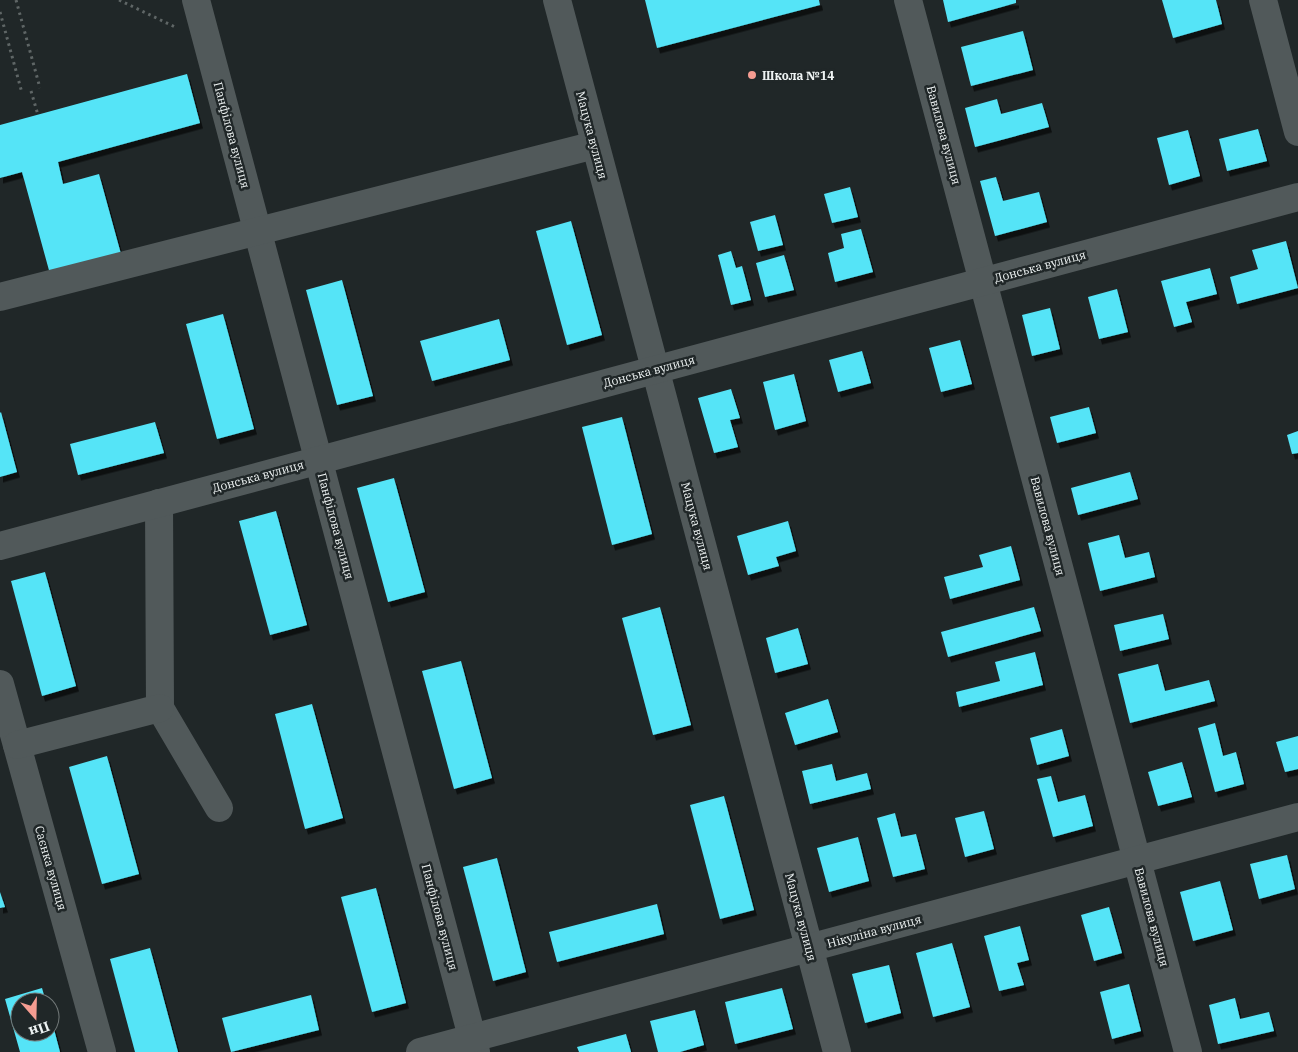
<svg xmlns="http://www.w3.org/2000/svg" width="1298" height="1052" font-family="'IBM Plex Serif',serif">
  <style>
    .building { fill: #55e4f7; filter: url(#shadow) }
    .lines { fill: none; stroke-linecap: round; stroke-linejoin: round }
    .path { stroke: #5f6666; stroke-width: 3; stroke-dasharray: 2.5 4; stroke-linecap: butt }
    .minor { stroke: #51595a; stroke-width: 28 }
    .poi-dot { fill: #f59c91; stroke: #202728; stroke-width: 2 }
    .labels { text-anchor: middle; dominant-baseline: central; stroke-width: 5; stroke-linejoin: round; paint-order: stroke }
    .poi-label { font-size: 12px; font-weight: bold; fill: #eef3f3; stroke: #202728; text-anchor: start }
    .street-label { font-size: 12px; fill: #eef3f3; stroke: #202728 }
  </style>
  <defs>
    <filter id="shadow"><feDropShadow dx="3" dy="5.5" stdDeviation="0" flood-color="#0009"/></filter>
  </defs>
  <rect width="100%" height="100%" fill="#202728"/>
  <g class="building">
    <polygon points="645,0 819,0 820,5 657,48"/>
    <polygon points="943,0 1016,0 1016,3 948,22"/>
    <polygon points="1162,0 1216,0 1222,24 1173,38"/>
    <polygon points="1023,31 1033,70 971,86 961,47"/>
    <polygon points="187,74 200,123 58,162 63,184 99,174 121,254 50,274 22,172 0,178 0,125"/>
    <polygon points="997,99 1001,114 1042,103 1049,127 975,147 965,108"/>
    <polygon points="1258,129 1267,161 1227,171 1219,139"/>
    <polygon points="1188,130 1200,176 1169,185 1157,138"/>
    <polygon points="996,177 1003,201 1039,192 1047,222 995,236 980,181"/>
    <polygon points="850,187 858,217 832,223 824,194"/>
    <polygon points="775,215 783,245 758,251 750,222"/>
    <polygon points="571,221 602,335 567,345 536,231"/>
    <polygon points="861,229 873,272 835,282 828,253 844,248 841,234"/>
    <polygon points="1286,241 1298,288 1237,304 1230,277 1258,269 1252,250"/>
    <polygon points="731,251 736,268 742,266 751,300 731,305 718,255"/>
    <polygon points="784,255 794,290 765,297 756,263"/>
    <polygon points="1210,268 1217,294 1186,302 1192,322 1174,327 1161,281"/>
    <polygon points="342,280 373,396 337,405 306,290"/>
    <polygon points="1117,289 1128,332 1099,339 1088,297"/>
    <polygon points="1050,308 1060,349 1032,356 1022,315"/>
    <polygon points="223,314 254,429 217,439 186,324"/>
    <polygon points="499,319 510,360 432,381 420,341"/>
    <polygon points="960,340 972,384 941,392 929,348"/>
    <polygon points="862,351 871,383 838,392 829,360"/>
    <polygon points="794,374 806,421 775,430 763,382"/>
    <polygon points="731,389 740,418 730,420 738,447 714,453 698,398"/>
    <polygon points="1089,407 1096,433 1057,443 1050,417"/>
    <polygon points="1,412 17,472 0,477 0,413"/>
    <polygon points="622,417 652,534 612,545 582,427"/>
    <polygon points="155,422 164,453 78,475 70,444"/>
    <polygon points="1298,431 1298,453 1292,454 1287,435"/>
    <polygon points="1130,472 1138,499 1078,515 1071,488"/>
    <polygon points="394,478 425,592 388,602 357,488"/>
    <polygon points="276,511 307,625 270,635 239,521"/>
    <polygon points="788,521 796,551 776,557 779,566 748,575 737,536"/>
    <polygon points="1119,535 1125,558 1149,552 1155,577 1100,591 1088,543"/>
    <polygon points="1011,546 1020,580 950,599 944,577 983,567 979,555"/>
    <polygon points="45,572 76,686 42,696 11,581"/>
    <polygon points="660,607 691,725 653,735 622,618"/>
    <polygon points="1034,607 1041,631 948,657 941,632"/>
    <polygon points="1163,614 1169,639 1120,651 1114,625"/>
    <polygon points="798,628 808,664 775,673 766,638"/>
    <polygon points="1035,652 1043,685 959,707 956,692 1000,681 995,662"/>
    <polygon points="461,661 492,778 454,789 422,671"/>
    <polygon points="1158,664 1165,691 1209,680 1215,701 1130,723 1118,674"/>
    <polygon points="828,699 838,732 795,745 785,713"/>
    <polygon points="312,704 343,818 305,829 275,714"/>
    <polygon points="1215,723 1223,756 1236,752 1244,784 1215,792 1198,728"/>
    <polygon points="1062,729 1069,756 1037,765 1030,738"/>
    <polygon points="1298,736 1298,769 1285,772 1276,742"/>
    <polygon points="107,756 139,874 102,884 69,767"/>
    <polygon points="1182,762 1192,797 1158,806 1148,772"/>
    <polygon points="832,764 836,781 867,773 871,789 810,804 802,771"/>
    <polygon points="1051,776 1058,802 1085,795 1093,826 1053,837 1037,779"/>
    <polygon points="724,796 754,910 720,919 690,805"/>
    <polygon points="984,811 994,849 965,857 955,818"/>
    <polygon points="895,813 901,837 916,834 925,869 893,877 877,818"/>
    <polygon points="858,837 869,881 829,892 817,848"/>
    <polygon points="1287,855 1295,889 1259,899 1250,864"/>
    <polygon points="497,858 526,972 493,981 463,867"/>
    <polygon points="1220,881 1233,930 1193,941 1180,892"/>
    <polygon points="376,888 406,1003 372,1012 341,897"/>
    <polygon points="0,892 5,907 0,908"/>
    <polygon points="657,904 664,934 557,962 549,932"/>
    <polygon points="1109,907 1122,953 1094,961 1081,915"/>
    <polygon points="1020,926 1029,960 1017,963 1024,985 999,991 984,936"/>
    <polygon points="952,943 970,1007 933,1017 916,953"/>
    <polygon points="150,948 178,1052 135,1052 110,959"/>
    <polygon points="889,965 901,1013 865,1023 852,974"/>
    <polygon points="1129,984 1141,1031 1112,1039 1100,992"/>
    <polygon points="42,988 46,1002 20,1002 20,1032 50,1032 51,1018 60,1052 20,1052 5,999"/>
    <polygon points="782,988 793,1029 735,1044 725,1002"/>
    <polygon points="311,995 319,1030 231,1052 222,1018"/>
    <polygon points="1235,998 1240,1019 1269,1012 1274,1031 1218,1044 1209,1005"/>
    <polygon points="695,1010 704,1045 680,1052 658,1052 650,1021"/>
    <polygon points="626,1034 631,1052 579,1052 577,1047"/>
  </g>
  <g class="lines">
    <g class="path">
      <polyline points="16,0 40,88"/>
      <polyline points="119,0 175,27"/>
      <polyline points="0,12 22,93"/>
      <polyline points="31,91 38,115"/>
    </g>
    <g class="minor">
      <polyline points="196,0 476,1052"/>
      <polyline points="557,0 837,1052"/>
      <polyline points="908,0 1188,1052"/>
      <polyline points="1263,0 1298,132"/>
      <polyline points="0,297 595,145"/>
      <polyline points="159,503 160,708 219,808"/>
      <polyline points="0,546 1298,197"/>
      <polyline points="0,684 102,1052"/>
      <polyline points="17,745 160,708"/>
      <polyline points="420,1052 1298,817"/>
    </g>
  </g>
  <circle class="poi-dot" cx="752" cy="75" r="5"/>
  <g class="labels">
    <g class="poi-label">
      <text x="762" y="75">Школа №14</text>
    </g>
    <g class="street-label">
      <text transform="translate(232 135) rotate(75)">Панфілова вулиця</text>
      <text transform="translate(592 135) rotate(75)">Мацука вулиця</text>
      <text transform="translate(944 135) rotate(75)">Вавилова вулиця</text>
      <text transform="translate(1040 266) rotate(-15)">Донська вулиця</text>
      <text transform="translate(649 371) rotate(-15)">Донська вулиця</text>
      <text transform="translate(258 476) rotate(-15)">Донська вулиця</text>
      <text transform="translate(336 526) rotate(75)">Панфілова вулиця</text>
      <text transform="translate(697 526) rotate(75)">Мацука вулиця</text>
      <text transform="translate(1048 526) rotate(75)">Вавилова вулиця</text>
      <text transform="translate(51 868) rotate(74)">Саєнка вулиця</text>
      <text transform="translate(440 917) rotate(75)">Панфілова вулиця</text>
      <text transform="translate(801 917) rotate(75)">Мацука вулиця</text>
      <text transform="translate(1152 917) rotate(75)">Вавилова вулиця</text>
      <text transform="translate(874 931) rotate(-15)">Нікуліна вулиця</text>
    </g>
  </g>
  <g transform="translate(35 1017) rotate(160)"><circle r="24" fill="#202728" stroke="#727979"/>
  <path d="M0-4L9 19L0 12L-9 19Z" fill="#f59c91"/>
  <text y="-8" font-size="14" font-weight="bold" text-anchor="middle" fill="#eef3f3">Пн</text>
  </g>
</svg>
